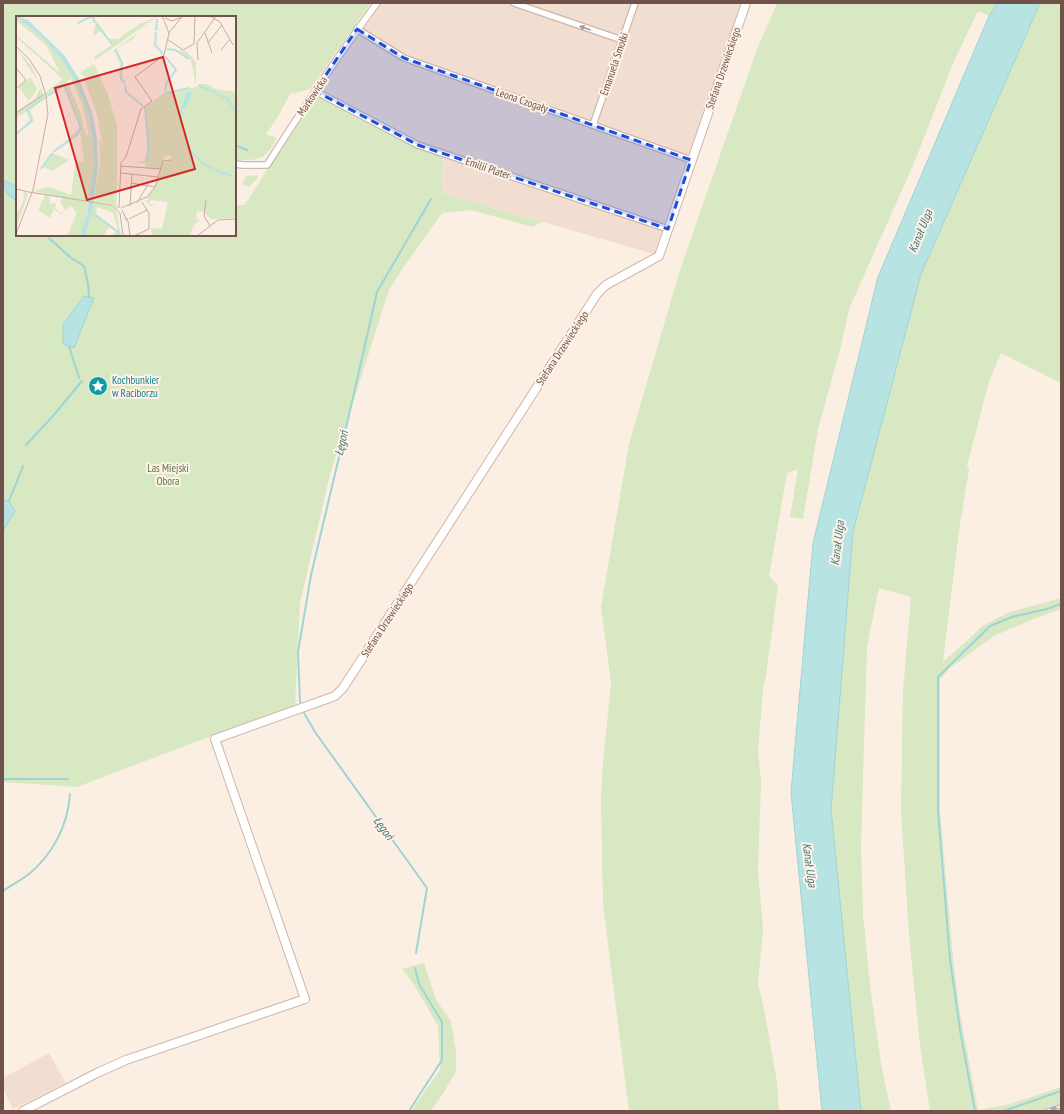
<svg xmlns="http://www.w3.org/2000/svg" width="1064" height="1114" font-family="'PT Sans Narrow',sans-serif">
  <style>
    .residential { fill: #f2ded1 }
    .green { fill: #d7e8c2; fill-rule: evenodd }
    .water { fill: #b8e3e3; stroke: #9fd4d5 }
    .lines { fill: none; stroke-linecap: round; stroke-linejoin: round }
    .stream { stroke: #9fd4d5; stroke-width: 2 }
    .street-casing { stroke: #ceb6ac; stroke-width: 8 }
    .secondary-casing { stroke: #d0b5aa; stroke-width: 10 }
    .street { stroke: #fff; stroke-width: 5.5 }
    .secondary { stroke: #fff; stroke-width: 8 }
    .rail-casing { stroke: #afa2c3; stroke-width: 3.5 }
    .rail { stroke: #fef2e8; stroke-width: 2; stroke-dasharray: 6; stroke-linecap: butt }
    .oneway { fill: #aa9792 }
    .marked { fill: #1d4ed8; fill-opacity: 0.2; stroke: #1d4ed8; stroke-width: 3; stroke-dasharray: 8 5; stroke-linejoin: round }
    .labels { text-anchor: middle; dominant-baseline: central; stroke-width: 4; stroke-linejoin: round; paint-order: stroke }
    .street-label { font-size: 11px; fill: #71524a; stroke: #fef2e8 }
    .culture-label { font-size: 11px; fill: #0d838f; stroke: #fef2e8; text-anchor: start }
    .park-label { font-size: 11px; fill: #5a7742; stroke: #fef2e8 }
    .water-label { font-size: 12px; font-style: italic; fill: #3f7676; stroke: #fef2e8 }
    .inset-river { fill: none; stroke: #b8e3e3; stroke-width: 2 }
    .inset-road { fill: none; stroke: #c4b0a5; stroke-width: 1 }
    .view { fill: #d62828; fill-opacity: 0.15; stroke: #d62828; stroke-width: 2 }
    .inset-edge { fill: none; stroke: #71524a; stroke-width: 2 }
  </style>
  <rect width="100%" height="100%" fill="#fbeee2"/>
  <g class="residential">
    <polygon points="382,3 741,3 654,254 442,193 443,163 445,156 316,94"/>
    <polygon points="49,1053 66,1083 13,1109 3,1089 3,1078"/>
  </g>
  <g class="green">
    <path d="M3,3H371L310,89L290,94L276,120L266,134L277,138C266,159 259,162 236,159V155H235V17H17V187L3,180Z"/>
    <polygon points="777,3 997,3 989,16 978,11 954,61 914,163 849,309 841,346 818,429 803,519 790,517 798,469 787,473 769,576 778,586 766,676 763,689 758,751 761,782 758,870 763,929 758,983 765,1014 777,1082 779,1111 629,1111 603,904 601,800 603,763 611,683 601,607 629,444 680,270 756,52"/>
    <polygon points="1040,3 1061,3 1061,383 1001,353 989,381 967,466 969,469 959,530 943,662 983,626 1007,613 1061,598 1061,609 1036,618 994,636 951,667 940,679 940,810 953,959 959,1008 978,1110 1010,1104 1061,1087 1061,1111 930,1111 920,1045 909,935 901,809 903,691 911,597 879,588 867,646 861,846 863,914 870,986 881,1064 891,1111 861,1111 831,810 853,532 921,274"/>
    <path d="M315,93L443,156L442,193L542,222L532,227L471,210L442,213L401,271L389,290L330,474L300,603L295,706L187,745L77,787L3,782V531L15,511L9,501L3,500V182L7,193L17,202V235H235V205H244L248,200ZM84,296L94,299L74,348L63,344V325Z"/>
    <polygon points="258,175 257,179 250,186 244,186 242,184 246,176"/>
    <polygon points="424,963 436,1000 451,1021 456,1052 456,1072 440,1098 431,1111 411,1111 440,1070 438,1026 413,983 402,969"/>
  </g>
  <g class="water">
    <polygon points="997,3 1040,3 921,274 853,532 831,810 861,1111 822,1111 791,792 813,543 878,277 989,16"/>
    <polygon points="3,180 17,187 17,202 7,193"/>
    <polygon points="84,296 94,298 74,348 63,344 63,325"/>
    <polygon points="3,500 9,501 15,511 3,531"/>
  </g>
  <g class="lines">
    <g class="stream">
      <polyline points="235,145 247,150"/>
      <polyline points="48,235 49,238 71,258 84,266 88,284 89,297"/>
      <polyline points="69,346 79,378"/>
      <polyline points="26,445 53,416 82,381"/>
      <polyline points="9,501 23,466"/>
      <polyline points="300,702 298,652 311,575 349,415 377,292 431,199"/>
      <polyline points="304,713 315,732 427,888 416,953"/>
      <polyline points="3,779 68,779"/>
      <path d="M3,891C12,885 21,880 29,874C53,854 68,825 70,794"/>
      <polyline points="409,1111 442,1060 442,1022 419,984 415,968"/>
      <polyline points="975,1111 960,1030 950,959 938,811 938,677 990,626 1012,617 1047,609 1061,604"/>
      <polyline points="1004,1111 1061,1091"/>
    </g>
    <defs>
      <g id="street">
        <polyline points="514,3 622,40"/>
        <polyline points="357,29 404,58 691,160"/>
        <polyline points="315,91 418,145 668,229"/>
        <polyline points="593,125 635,3"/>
        <path d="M235,164L243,165H267C302,110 338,56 377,3"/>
      </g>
      <polyline id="secondary" points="23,1111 97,1073 126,1060 305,999 215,739 335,696 343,688 597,294 606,285 659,256 746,3"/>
    </defs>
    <use href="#street" class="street-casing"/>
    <use href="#secondary" class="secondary-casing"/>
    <use href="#street" class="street"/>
    <use href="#secondary" class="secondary"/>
    <defs>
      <polyline id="rail" points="1045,1111 1061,1106"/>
    </defs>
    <use href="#rail" class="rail-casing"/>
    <use href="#rail" class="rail"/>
  </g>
  <defs><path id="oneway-solid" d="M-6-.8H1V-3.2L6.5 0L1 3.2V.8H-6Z"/></defs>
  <use class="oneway" href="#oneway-solid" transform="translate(585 28) rotate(-161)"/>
  <path class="marked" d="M357,29L404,58L691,160L668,229L418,145L315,91Z"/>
  <defs>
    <symbol id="sight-disc" viewBox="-11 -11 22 22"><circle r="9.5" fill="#0f9aa8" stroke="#fef2e8"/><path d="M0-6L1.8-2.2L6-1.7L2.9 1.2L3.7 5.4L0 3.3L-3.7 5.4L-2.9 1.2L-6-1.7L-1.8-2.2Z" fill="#fff"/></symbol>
  </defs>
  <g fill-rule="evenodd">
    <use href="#sight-disc" x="87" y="375" width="22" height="22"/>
  </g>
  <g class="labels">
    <g class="street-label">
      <text transform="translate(614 64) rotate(-71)">Emanuela Smołki</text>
      <text transform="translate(723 68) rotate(-71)">Stefana Drzewieckiego</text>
      <text transform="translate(312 96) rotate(-56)">Markowicka</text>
      <text transform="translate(522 100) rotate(19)">Leona Czogały</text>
      <text transform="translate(488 168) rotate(19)">Emilii Plater</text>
      <text transform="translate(562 348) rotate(-57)">Stefana Drzewieckiego</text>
      <text transform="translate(387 620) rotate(-57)">Stefana Drzewieckiego</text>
    </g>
    <g class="culture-label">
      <text x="112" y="380">Kochbunkier<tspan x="112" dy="13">w Raciborzu</tspan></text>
    </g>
    <g class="park-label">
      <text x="168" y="468">Las Miejski<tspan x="168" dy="13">Obora</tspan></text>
    </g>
    <g class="water-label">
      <text transform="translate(920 231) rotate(-68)">Kanał Ulga</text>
      <text transform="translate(341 443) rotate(-77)">Łęgoń</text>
      <text transform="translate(837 543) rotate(-83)">Kanał Ulga</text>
      <text transform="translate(384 828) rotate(54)">Łęgoń</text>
      <text transform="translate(810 865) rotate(82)">Kanał Ulga</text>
    </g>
  </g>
  <g transform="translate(16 16)">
    <rect width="220" height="220" fill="#fbeee2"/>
    <path d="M0,0L29,24L46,44L59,65L72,96L77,124L78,152L71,198L64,220H51L61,197L55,190L45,198L38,193L34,202L22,194L29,179L33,180L34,188L40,187L39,192L45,197L49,193L44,186L47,182L18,175L33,171L55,179L60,145L68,146L64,114L59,121L37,137L53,144L36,155L26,150L33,140L64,112L48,70L13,94L17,100V105L0,119L16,101L11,95L0,102V96L19,83L24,73L21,64L0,32L15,49L27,78L47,63L0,21V19L44,57L31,30L0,4ZM55,63L65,86L73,119H70L65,98L51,65ZM77,0L93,23H102L122,9L142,0L79,44L78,41L96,29L84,15L77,20L80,7ZM139,4L118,19L120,21L100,33L107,47L104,58L110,67L108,68L103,60L104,47L98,34L81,47ZM162,34L171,36L180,46V69L175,44ZM78,48L92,79L101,109V170L100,188H96L102,189L101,193L95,188L78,185L84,147L83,124L86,128L81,99L68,63L70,61L64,57ZM15,61L21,73L13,85L3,71ZM183,68H191L199,73L220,76V202L195,203L188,196L181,195L180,203L184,204L178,209L173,220H136L135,212L146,213L152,186L134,184L133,188H137L135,191L129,184H133L131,182L138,172L148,146L155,145V140H149L145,153L130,151L129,147H118L128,145L131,135L129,91L149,76L181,71ZM8,175L12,178L0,212V199L7,187ZM77,186L93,189L100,195L105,220H96L102,213L97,197L81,191L80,198L95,209L87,220H69Z" fill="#d7e8c2" fill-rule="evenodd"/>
    <path d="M0,0L12,4L49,40L63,63L76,96L81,122L82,151L77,190L69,220H64L71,198L78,152L77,124L72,96L59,65L46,44L29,24ZM171,75L176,77L170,92L166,93L167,101L164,103V96Z" fill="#b8e3e3"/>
    <path class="inset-river" d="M62,7L76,0L79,7M80,8L96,28M140,15L141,3M140,16L139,29L147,38M99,33L106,47L105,63L109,67M151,33L159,34L173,43M149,40L160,54L150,68L149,75M109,69L110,76L127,90M183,69L211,83L220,95M150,77L173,72M32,80L48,69L65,112L61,119L37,136M129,91L133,135L130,146M0,118L16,105L11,94L29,81M174,135L189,149L198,153M25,153L36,137M199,154L216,160M75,196L102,216L104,220"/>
    <path class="inset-road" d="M146,0L153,17M194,0L204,6L217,29M149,2L156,5L169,0M189,17L196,37M151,23L167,34L178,28L179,0M192,27L206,9M0,30L13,43L24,60L30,80L32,98L17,174L0,218M205,34L214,23M182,44L181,27L200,0M0,52L10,64L0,73M0,97L27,79M105,150L145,153M105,157L142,161M115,167L139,171M0,173L13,176M13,176L95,189L104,197L107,220M190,184L188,200L194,210M121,187L132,168M114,190L116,158M103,192L105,147L110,141L125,93L136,85L119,61L148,39L153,17L165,2M105,192L131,181L139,171L147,145L155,144M106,194L111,205V202M113,203L131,194M112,205L114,220M118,220L133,213V197L126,186M181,220L202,204L220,203"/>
    <path class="view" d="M147,41L179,153L71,184L39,72Z"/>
    <rect width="220" height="220" class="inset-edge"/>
  </g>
  <rect width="1064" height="1114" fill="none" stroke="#71524a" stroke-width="8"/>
</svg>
